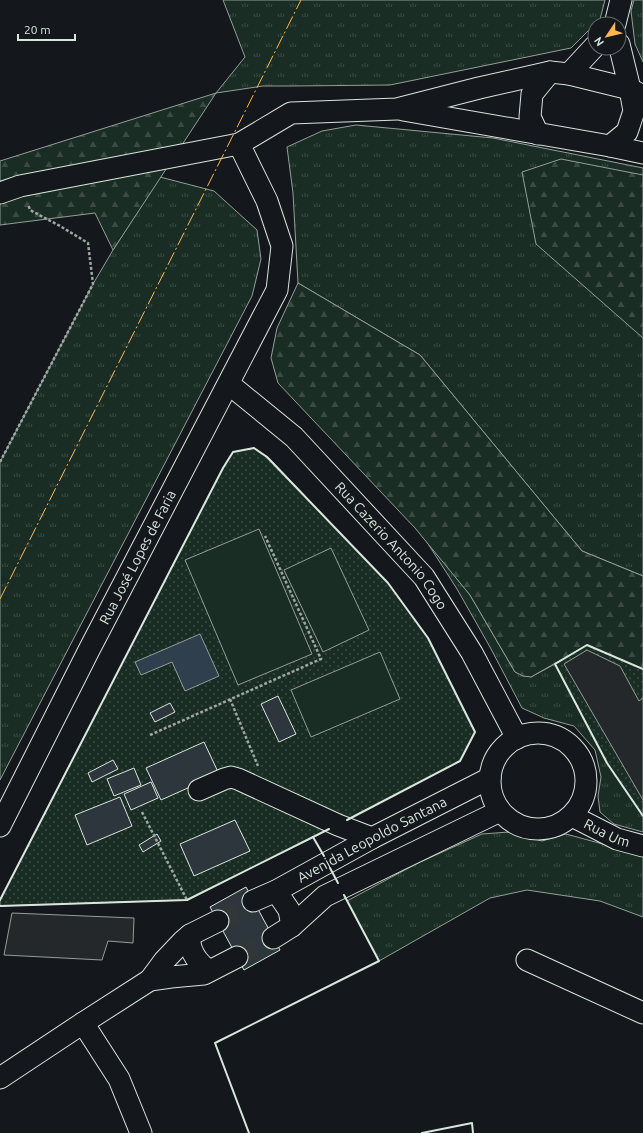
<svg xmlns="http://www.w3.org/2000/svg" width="643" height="1133" font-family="Ubuntu,sans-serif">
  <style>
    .grass { fill: url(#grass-tufts); stroke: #939e99 }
    .forest { fill: url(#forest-firs); stroke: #939e99 }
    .park { fill: url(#park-dots); stroke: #939e99 }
    .pitch { fill: #1a2d24; stroke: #939e99 }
    .parking { fill: #24282b; stroke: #939e99 }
    .water { fill: #2f3f4d; stroke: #939e99 }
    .building { fill: #2c363c; stroke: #d8e6dc }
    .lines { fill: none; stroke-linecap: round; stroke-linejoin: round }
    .minor-tunnel { stroke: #313739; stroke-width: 21; stroke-dasharray: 21 10; stroke-linecap: butt }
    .minor-casing { stroke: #d8e6dc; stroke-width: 23 }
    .path { stroke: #9da8a2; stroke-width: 2.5; stroke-dasharray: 3 2; stroke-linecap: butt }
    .minor { stroke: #14181c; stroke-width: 21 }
    .wall { stroke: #d8e6dc; stroke-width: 2 }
    .power { stroke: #ffb74d; stroke-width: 1; stroke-dasharray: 14 3 2 3; stroke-linecap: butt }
    .labels { text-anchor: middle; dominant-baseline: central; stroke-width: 3; stroke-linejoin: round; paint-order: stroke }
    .street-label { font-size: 14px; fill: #d8e6dc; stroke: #14181c }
  </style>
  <defs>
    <pattern id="grass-tufts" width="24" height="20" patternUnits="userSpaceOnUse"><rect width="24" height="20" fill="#1a2d24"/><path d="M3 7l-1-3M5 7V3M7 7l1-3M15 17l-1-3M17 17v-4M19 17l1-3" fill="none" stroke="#3b4b43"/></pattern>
    <pattern id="forest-firs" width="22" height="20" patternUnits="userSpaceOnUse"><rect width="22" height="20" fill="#1a2d24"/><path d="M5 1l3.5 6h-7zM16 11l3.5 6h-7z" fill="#3b4b43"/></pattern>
    <pattern id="park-dots" width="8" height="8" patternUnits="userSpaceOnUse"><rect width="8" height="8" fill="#1a2d24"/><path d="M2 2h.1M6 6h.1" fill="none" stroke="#3b4b43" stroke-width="1.8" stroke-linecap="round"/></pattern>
  </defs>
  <rect width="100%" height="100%" fill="#14181c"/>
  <g class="grass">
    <polygon points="223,0 605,0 600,19 571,48 390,85 292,86 263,86 216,93 245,57"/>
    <polygon points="634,0 643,0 643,62 635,44 631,11"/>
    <polygon points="356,125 493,138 643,168 643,576 582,551 420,355 298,283 293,193 287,147 322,131"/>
    <polygon points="160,177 214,191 257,230 261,259 252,296 0,780 0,462 93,284 113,250"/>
    <polygon points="423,536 470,595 515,672 531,677 555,664 607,763 643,816 643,832 614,824 600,812 598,796 601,777 595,750 574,726 544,718 522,708 490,647 457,589"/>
    <polygon points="509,832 542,841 566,834 643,855 643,917 600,901 527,890 490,898 379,961 347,901 416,864 482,834"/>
  </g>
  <g class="forest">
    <polygon points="216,93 113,250 95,213 0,225 0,161"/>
    <polygon points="561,159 643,175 643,338 536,244 522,172"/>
    <polygon points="298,283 420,355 582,551 643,576 643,669 587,645 531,677 523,676 515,672 470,595 415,528 278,383 271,358 277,328"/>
  </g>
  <g class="park">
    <polygon points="254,448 268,457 388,583 428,638 475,732 460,761 314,837 187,900 0,906 0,900 223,468 233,452"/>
    <polygon points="587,645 643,669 643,816 607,763 555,664"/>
  </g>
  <g class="pitch">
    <polygon points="259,529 312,654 238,685 185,560"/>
    <polygon points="331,548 369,630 323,652 284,570"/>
    <polygon points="380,652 400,699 311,737 291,690"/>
  </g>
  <g class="parking">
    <polygon points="587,650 620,666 639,701 643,698 643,800 564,664"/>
    <polygon points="12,913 134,918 133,943 108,941 102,960 4,955"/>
  </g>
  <polygon class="water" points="200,634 219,676 185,691 172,662 141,675 135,662"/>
  <g class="building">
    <polygon points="278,696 296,734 279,742 261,704"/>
    <polygon points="170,703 175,712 155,722 150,713"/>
    <polygon points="204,742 219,774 161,800 146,768"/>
    <polygon points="113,760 118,769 92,782 88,773"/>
    <polygon points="134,768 141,785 114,796 107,779"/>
    <polygon points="151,782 158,798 131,810 124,794"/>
    <polygon points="120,797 132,826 87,845 75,815"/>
    <polygon points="235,820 250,851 194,876 180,844"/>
    <polygon points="157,834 161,841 143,852 139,845"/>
    <polygon points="246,887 280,950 244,970 210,907"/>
  </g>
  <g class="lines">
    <g class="minor-tunnel">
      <polyline points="218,921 253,901"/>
      <polyline points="237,957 273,938"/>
    </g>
    <defs>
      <g id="minor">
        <polyline points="615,24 621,0"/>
        <polyline points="569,74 595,46"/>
        <polyline points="403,110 610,146 643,153"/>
        <polyline points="538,134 530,117 532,94 550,72"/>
        <polyline points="610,146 627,132 634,111 630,89 619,44"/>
        <polyline points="0,193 20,186 239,144 291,113 397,109 479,88 550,72 569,74 630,89 643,96"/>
        <path id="s1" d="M229,384L294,437L424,577L472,653L517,738"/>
        <circle cx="538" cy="781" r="48"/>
        <polyline points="199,790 224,779 231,777 238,779 338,825 372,838"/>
        <path id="s2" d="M572,816L617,839L643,846"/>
        <path id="s3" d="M0,826L89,650L277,290L282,246L267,201L239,144"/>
        <polyline points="276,891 289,910 292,926"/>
        <path id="s4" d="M253,901L276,891L372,838L490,778"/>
        <path d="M190,935C188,951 197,962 209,971"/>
        <polyline points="273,938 292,926 325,896 500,811"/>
        <polyline points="527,960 643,1013"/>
        <polyline points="150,980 164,961 183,941 190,935 218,921"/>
        <polyline points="83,1023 119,1079 141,1133"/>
        <polyline points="0,1078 83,1023 150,980 171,977 204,974 237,957"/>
      </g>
    </defs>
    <use href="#minor" class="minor-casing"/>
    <g class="path">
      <polyline points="0,462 93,284 88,243 60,226 30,210 28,204"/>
      <polyline points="230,699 258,766"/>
      <polyline points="150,735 321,659 265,536"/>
      <polyline points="142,812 187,900"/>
    </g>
    <use href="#minor" class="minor"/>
    <g class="wall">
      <polyline points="643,669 587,645 555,664 607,763 643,816"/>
      <polyline points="313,837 324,856"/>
      <polyline points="330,868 338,883"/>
      <polyline points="0,900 223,468 233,452 254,448 267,457 388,583 428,638 475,732 460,761 347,820"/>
      <polyline points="0,906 187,900 329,829"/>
      <polyline points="249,1133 215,1043 379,961 344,895"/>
      <polyline points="422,1133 472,1123 473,1133"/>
    </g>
    <polyline class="power" points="0,599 301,0"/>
  </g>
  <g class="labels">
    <g class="street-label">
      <text stroke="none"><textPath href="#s1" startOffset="230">Rua Cazerio Antonio Cogo</textPath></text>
      <text stroke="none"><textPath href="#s3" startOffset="302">Rua José Lopes de Faria</textPath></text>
      <text stroke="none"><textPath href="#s2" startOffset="39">Rua Um</textPath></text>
      <text stroke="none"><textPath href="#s4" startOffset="134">Avenida Leopoldo Santana</textPath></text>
    </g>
  </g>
  <g transform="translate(607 36) rotate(235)"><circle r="19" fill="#14181c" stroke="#626a69"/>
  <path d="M0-3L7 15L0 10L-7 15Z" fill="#ffb74d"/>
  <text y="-6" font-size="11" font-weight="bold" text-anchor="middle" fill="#d8e6dc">N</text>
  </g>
  <path d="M18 34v6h57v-6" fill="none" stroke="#d8e6dc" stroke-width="2"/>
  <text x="24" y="34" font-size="12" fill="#d8e6dc" stroke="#14181c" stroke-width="3" paint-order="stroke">20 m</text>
</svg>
